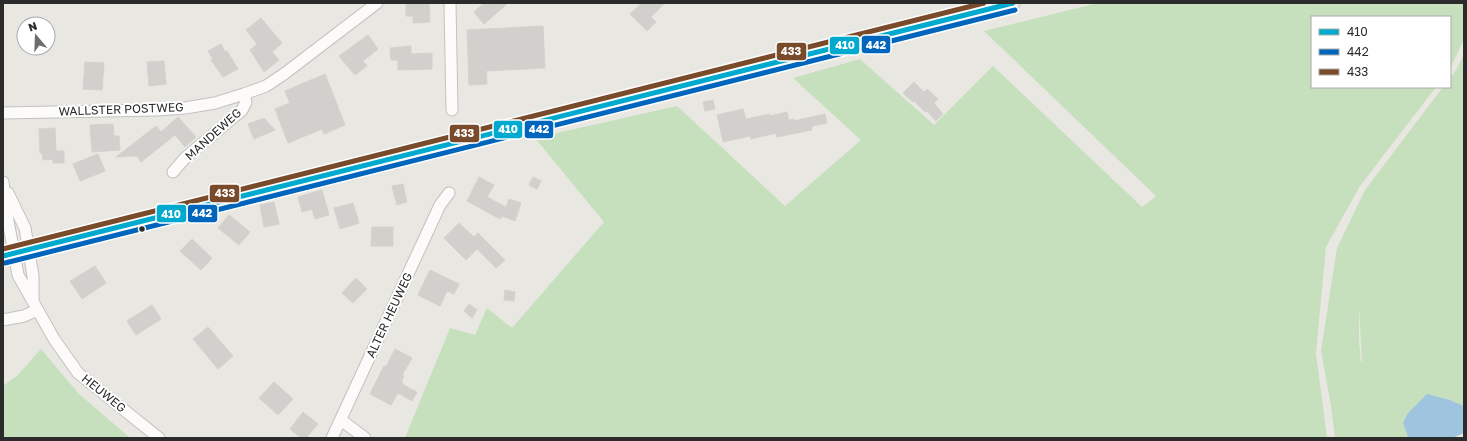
<svg xmlns="http://www.w3.org/2000/svg" width="1467" height="441" font-family="'Golos Text',sans-serif">
  <style>
    .green { fill: #c6e0be; fill-rule: evenodd }
    .water { fill: #9ec4e0 }
    .building { fill: #d1d0cc; stroke: #d3d2cd }
    .lines { fill: none; stroke-linecap: round; stroke-linejoin: round }
    .minor-casing { stroke: #c2c2c1; stroke-width: 13 }
    .major-casing { stroke: #c5c4c2; stroke-width: 16 }
    .minor { stroke: #fcfbfa; stroke-width: 11 }
    .major { stroke: #e5e4d6; stroke-width: 14 }
    .bus-1-casing { stroke: #fff; stroke-width: 8 }
    .bus-2-casing { stroke: #fff; stroke-width: 8 }
    .bus-3-casing { stroke: #fff; stroke-width: 8 }
    .bus-1 { stroke: #00a9ce; stroke-width: 5 }
    .bus-2 { stroke: #0065bd; stroke-width: 5 }
    .bus-3 { stroke: #7a4b2a; stroke-width: 5 }
    .bus-dot { fill: #2b2b2b; stroke: #fff; stroke-width: 1.5 }
    .labels { text-anchor: middle; dominant-baseline: central; stroke-width: 4; stroke-linejoin: round; paint-order: stroke }
    .street-label { font-size: 12px; fill: #2b2b2b; stroke: #fff }
    .line-badge { stroke: #fff; stroke-width: 1.5 }
    .badge-label { font-size: 11px; text-anchor: middle; font-weight: bold; fill: #fff }
  </style>
  <rect width="100%" height="100%" fill="#e8e7e1"/>
  <g class="green">
    <polygon points="1098,3 1464,3 1464,39 1450,69 1450,17 1312,17 1312,87 1436,87 1360,186 1326,247 1316,353 1327,438 405,438 450,328 475,335 487,308 512,328 604,222 535,138 677,106 785,206 861,140 793,78 860,59 934,125 993,66 1142,207 1156,196 984,31"/>
    <path d="M1464,54V406L1450,400L1405,438H1335L1331,406L1321,351L1337,248L1365,190L1443,87H1450V78L1456,70ZM1359,307L1362,362H1361L1359,341Z"/>
    <polygon points="41,349 78,393 130,438 3,438 3,386 18,375"/>
  </g>
  <polygon class="water" points="1427,394 1450,400 1464,406 1464,433 1452,438 1405,438 1408,436 1403,423 1408,413"/>
  <g class="building">
    <polygon points="406,3 429,3 430,22 413,23 413,16 406,16"/>
    <polygon points="484,3 508,3 484,24 474,12"/>
    <polygon points="642,3 665,3 651,17 656,22 647,31 630,14"/>
    <polygon points="261,18 282,43 272,52 279,60 264,72 250,50 257,44 246,30"/>
    <polygon points="543,26 545,68 486,71 487,84 469,85 467,30"/>
    <polygon points="368,35 378,49 363,61 367,66 355,75 339,56"/>
    <polygon points="221,44 225,52 227,51 238,69 223,77 211,60 213,59 208,51"/>
    <polygon points="411,46 411,54 432,53 432,69 398,70 398,60 391,60 390,48"/>
    <polygon points="164,61 166,84 149,86 147,62"/>
    <polygon points="85,62 104,63 102,90 83,89"/>
    <polygon points="325,74 345,125 324,134 322,129 288,143 275,109 290,103 285,91"/>
    <polygon points="914,82 924,92 927,89 938,99 934,103 943,114 936,121 927,111 925,112 914,101 913,102 903,93"/>
    <polygon points="713,100 715,109 705,111 703,102"/>
    <polygon points="743,109 746,119 770,114 770,116 787,112 789,120 794,119 794,121 825,114 827,123 812,126 812,130 777,137 776,133 751,139 750,136 723,142 717,115"/>
    <polygon points="178,117 196,137 185,147 175,135 141,162 137,156 116,157 156,126 161,132"/>
    <polygon points="264,118 275,130 254,139 248,124"/>
    <polygon points="113,124 114,136 119,136 120,150 92,152 90,125"/>
    <polygon points="55,128 56,151 64,151 64,163 53,163 53,159 43,160 42,153 40,153 39,129"/>
    <polygon points="98,154 105,171 80,181 73,164"/>
    <polygon points="479,177 494,185 487,197 506,207 509,199 521,203 515,221 502,216 500,219 467,201"/>
    <polygon points="533,177 541,181 537,189 529,185"/>
    <polygon points="403,184 407,202 397,205 392,186"/>
    <polygon points="322,190 329,215 315,219 312,209 302,212 298,197"/>
    <polygon points="274,202 279,224 264,227 260,205"/>
    <polygon points="353,203 359,223 340,229 334,208"/>
    <polygon points="229,215 250,232 239,245 218,228"/>
    <polygon points="459,223 474,237 478,233 505,260 496,268 477,249 466,260 444,238"/>
    <polygon points="372,227 393,227 393,246 371,246"/>
    <polygon points="192,239 212,258 201,270 180,251"/>
    <polygon points="95,266 106,283 82,299 70,281"/>
    <polygon points="430,270 459,284 454,294 447,291 440,306 418,295"/>
    <polygon points="356,278 367,289 353,303 342,293"/>
    <polygon points="505,290 515,292 514,301 504,300"/>
    <polygon points="469,304 477,310 472,318 464,311"/>
    <polygon points="152,305 161,319 136,335 127,321"/>
    <polygon points="208,327 233,356 218,369 193,339"/>
    <polygon points="395,349 412,358 402,375 404,376 401,382 403,382 402,384 417,392 412,401 398,393 391,405 370,394 384,366 386,367"/>
    <polygon points="274,382 293,399 278,415 259,398"/>
    <polygon points="303,412 318,424 306,438 301,438 290,429"/>
  </g>
  <g class="lines">
    <defs>
      <g id="minor">
        <polyline points="450,3 452,110"/>
        <polyline points="3,113 157,110 185,108 215,103 244,94 266,86 284,74 377,3"/>
        <polyline points="173,172 185,158 242,110 246,102 244,94"/>
        <polyline points="3,182 8,221 18,275 54,339 78,373 159,438"/>
        <polyline points="8,193 25,228 33,276 33,299"/>
        <polyline points="3,320 24,316 37,310"/>
        <polyline points="341,420 365,438"/>
        <polyline points="332,438 440,205 449,193"/>
      </g>
      <polyline id="major" points="3,256 1013,3"/>
    </defs>
    <use href="#minor" class="minor-casing"/>
    <use href="#major" class="major-casing"/>
    <use href="#minor" class="minor"/>
    <use href="#major" class="major"/>
    <defs>
      <polyline id="bus-1" points="3,256 1013,3"/>
      <polyline id="bus-2" points="5,263 1015,10"/>
      <polyline id="bus-3" points="3,249 984,3"/>
    </defs>
    <use href="#bus-1" class="bus-1-casing"/>
    <use href="#bus-2" class="bus-2-casing"/>
    <use href="#bus-3" class="bus-3-casing"/>
    <use href="#bus-1" class="bus-1"/>
    <use href="#bus-2" class="bus-2"/>
    <use href="#bus-3" class="bus-3"/>
  </g>
  <circle class="bus-dot" cx="142" cy="229" r="3.5"/>
  <g class="labels">
    <g class="street-label">
      <text transform="translate(121 109) rotate(-2)">WALLSTER POSTWEG</text>
      <text transform="translate(213 134) rotate(-42)">MANDEWEG</text>
      <text transform="translate(389 315) rotate(-65)">ALTER HEUWEG</text>
      <text transform="translate(104 393) rotate(39)">HEUWEG</text>
    </g>
  </g>
  <g class="line-badge">
    <rect x="861" y="35" width="30" height="19" rx="4" fill="#0065bd"/>
    <rect x="829" y="36" width="31" height="19" rx="4" fill="#00a9ce"/>
    <rect x="776" y="42" width="31" height="19" rx="4" fill="#7a4b2a"/>
    <rect x="524" y="120" width="30" height="19" rx="4" fill="#0065bd"/>
    <rect x="493" y="120" width="30" height="19" rx="4" fill="#00a9ce"/>
    <rect x="449" y="124" width="31" height="19" rx="4" fill="#7a4b2a"/>
    <rect x="209" y="184" width="31" height="19" rx="4" fill="#7a4b2a"/>
    <rect x="187" y="204" width="31" height="19" rx="4" fill="#0065bd"/>
    <rect x="156" y="204" width="31" height="19" rx="4" fill="#00a9ce"/>
  </g>
  <g class="badge-label">
    <text x="876" y="49">442</text>
    <text x="845" y="49">410</text>
    <text x="791" y="55">433</text>
    <text x="539" y="133">442</text>
    <text x="508" y="133">410</text>
    <text x="464" y="137">433</text>
    <text x="225" y="197">433</text>
    <text x="202" y="217">442</text>
    <text x="171" y="218">410</text>
  </g>
  <rect width="1467" height="441" fill="none" stroke="#2b2b2b" stroke-width="8"/>
  <rect x="1311" y="16" width="140" height="72" fill="#ffffff" stroke="#aaaaaa"/>
  <rect x="1319" y="29" width="20" height="6" fill="#00a9ce" stroke="#aaaaaa"/>
  <text x="1347" y="36" font-size="12" fill="#2b2b2b">410</text>
  <rect x="1319" y="49" width="20" height="6" fill="#0065bd" stroke="#aaaaaa"/>
  <text x="1347" y="56" font-size="12" fill="#2b2b2b">442</text>
  <rect x="1319" y="69" width="20" height="6" fill="#7a4b2a" stroke="#aaaaaa"/>
  <text x="1347" y="76" font-size="12" fill="#2b2b2b">433</text>
  <g transform="translate(36 36) rotate(341)"><circle r="19" fill="#ffffff" stroke="#aaaaaa"/>
  <path d="M0-3L7 15L0 10L-7 15Z" fill="#6d6d6b"/>
  <text y="-6" font-size="11" font-weight="bold" text-anchor="middle" fill="#2b2b2b">N</text>
  </g>
</svg>
